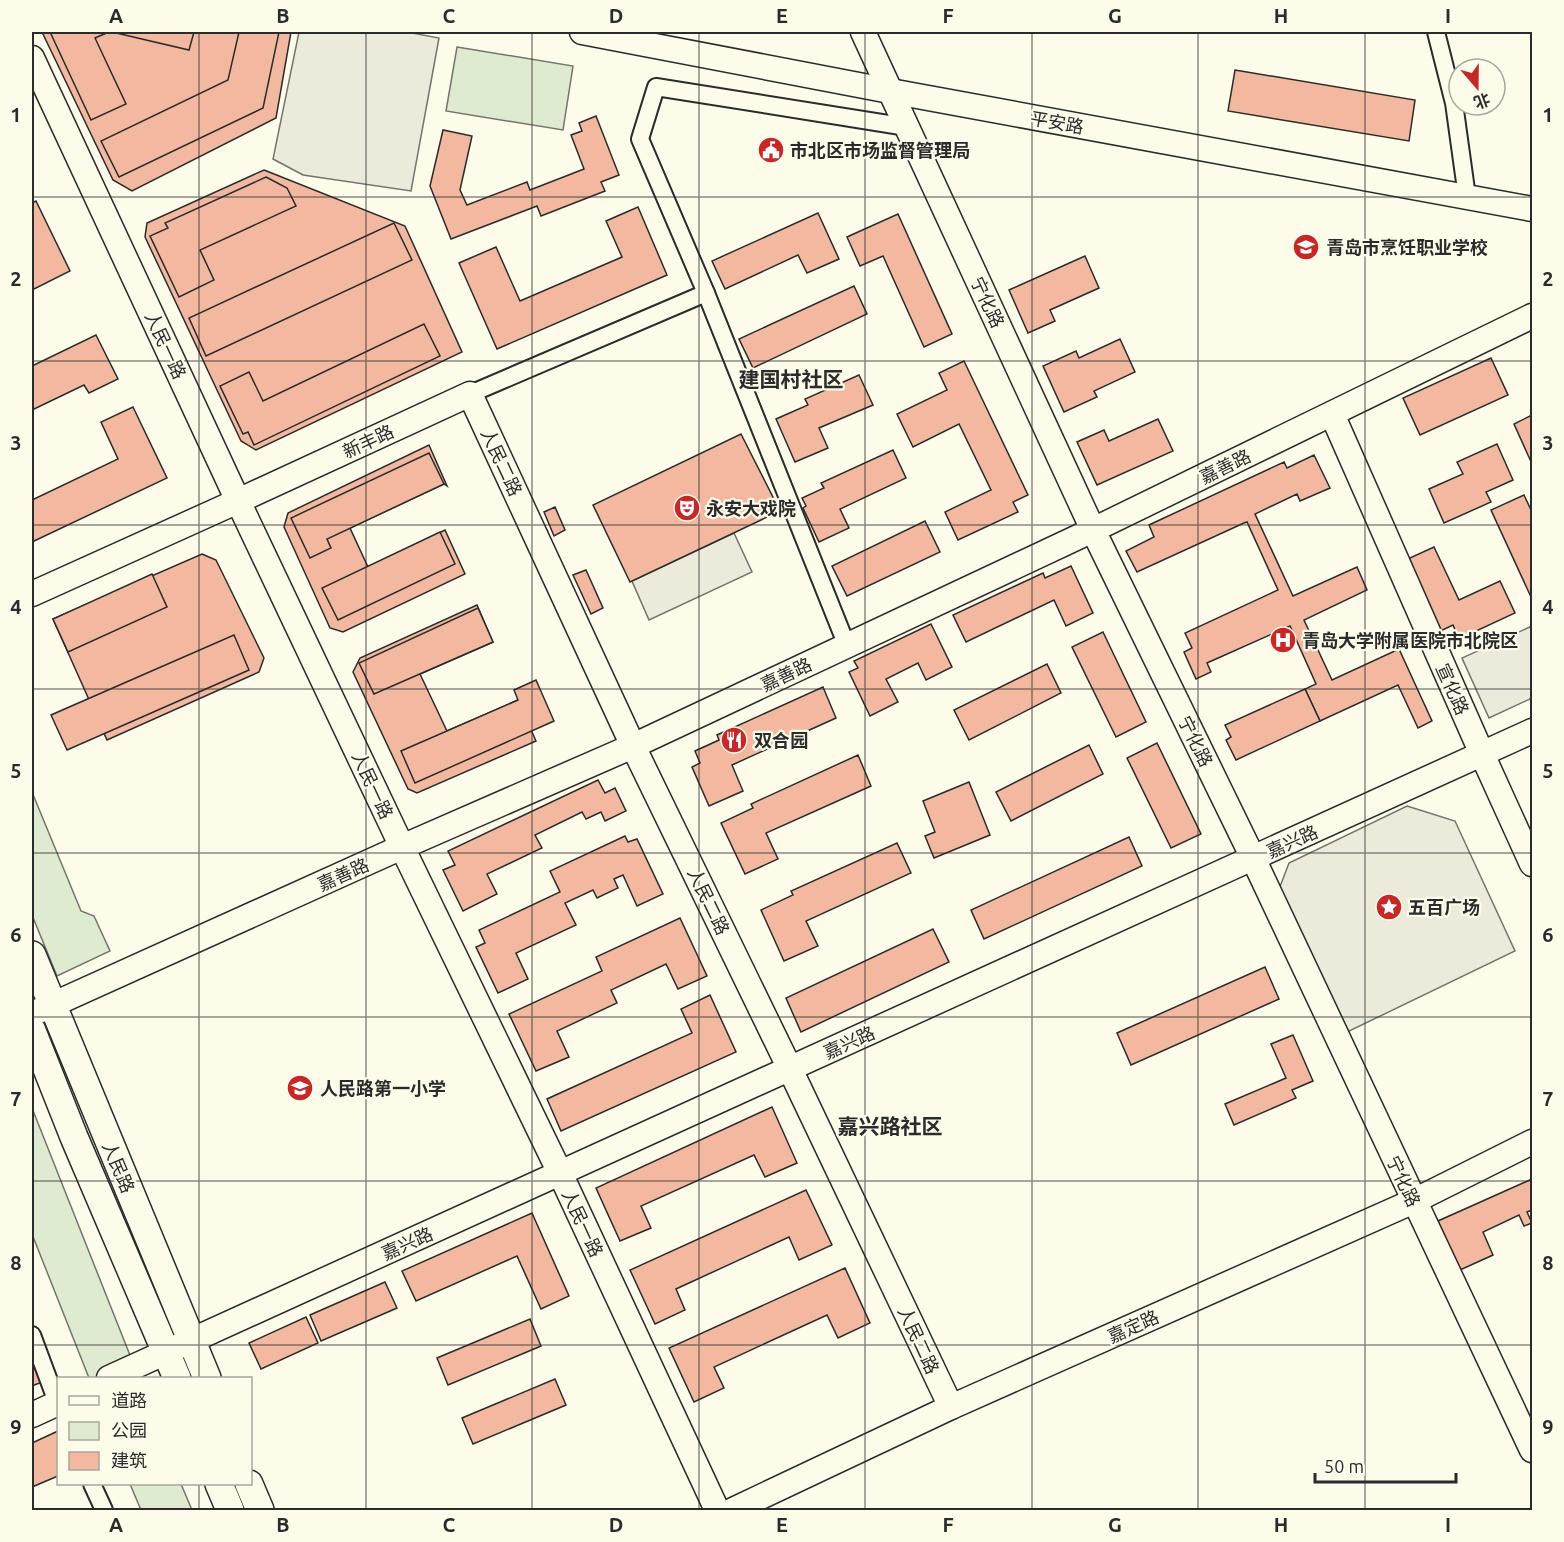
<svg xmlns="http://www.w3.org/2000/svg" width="1564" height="1542" font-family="Ubuntu,'Noto Sans SC',sans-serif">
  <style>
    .green { fill: #deebd1; stroke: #74746e; stroke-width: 1.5 }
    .parking { fill: #eceadb; stroke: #74746e; stroke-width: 1.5 }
    .building { fill: #f2b8a0; stroke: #2b2b2b; stroke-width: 1.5 }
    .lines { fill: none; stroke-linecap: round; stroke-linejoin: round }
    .street-casing { stroke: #2b2b2b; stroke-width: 20 }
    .secondary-casing { stroke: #2b2b2b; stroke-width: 27 }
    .primary-casing { stroke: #2b2b2b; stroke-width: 30 }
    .street { stroke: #fdfbea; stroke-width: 16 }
    .secondary { stroke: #fdfbea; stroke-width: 24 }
    .primary { stroke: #fdfbea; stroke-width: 27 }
    .grid { fill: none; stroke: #2b2b2b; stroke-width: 1.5; stroke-opacity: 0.55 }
    .labels { text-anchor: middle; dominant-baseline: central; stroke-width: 4.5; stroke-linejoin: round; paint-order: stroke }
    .street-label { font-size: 18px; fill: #2b2b2b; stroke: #fdfbea }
    .poi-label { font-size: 18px; font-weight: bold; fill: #2b2b2b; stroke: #fdfbea; text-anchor: start }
    .quarter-label { font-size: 21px; font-weight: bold; fill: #2b2b2b; stroke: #fdfbea }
    .neatline { fill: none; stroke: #2b2b2b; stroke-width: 2 }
    .grid-label { font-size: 20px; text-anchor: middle; font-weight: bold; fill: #2b2b2b }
  </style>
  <rect width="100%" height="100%" fill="#fdfbea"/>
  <g class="green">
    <polygon points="457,47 573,66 563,130 446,111"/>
    <polygon points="32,792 81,911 94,916 110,951 57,976 32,915"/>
    <polygon points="32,1108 139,1378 89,1378 32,1234"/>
    <polygon points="130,1484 181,1484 192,1510 141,1510"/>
  </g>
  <g class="parking">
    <polygon points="299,32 407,32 439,38 411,191 303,175 273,159"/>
    <polygon points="734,533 752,572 649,620 632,581"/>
    <polygon points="1532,626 1532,698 1489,718 1462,658"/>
    <polygon points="1407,806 1455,821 1515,951 1343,1034 1278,892 1289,863"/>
  </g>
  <g class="building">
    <polygon points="42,32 291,32 276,118 132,191 113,180"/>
    <polygon points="52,32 109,32 95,38 126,104 91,120 51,34"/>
    <polygon points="112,32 194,32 189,50"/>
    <polygon points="239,32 279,32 263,108 119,177 101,141 228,80"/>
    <polygon points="1235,70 1415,100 1409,141 1228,111"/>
    <polygon points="596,116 619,175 601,182 605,191 541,216 537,206 451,239 430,186 443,130 472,136 460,190 467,205 527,182 530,190 584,169 571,135 582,131 579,123"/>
    <polygon points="264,170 405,226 462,352 256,450 241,441 145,237 147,223"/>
    <polygon points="266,177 287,188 296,206 200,250 214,280 179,297 150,236 168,228 165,223"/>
    <polygon points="36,201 70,271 32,290 32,203"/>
    <polygon points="638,207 667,275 497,349 459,263 496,247 520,301 622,257 606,221"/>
    <polygon points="818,213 839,259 807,273 798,255 725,289 712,261"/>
    <polygon points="898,214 952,334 924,347 883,256 860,266 847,237"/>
    <polygon points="394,223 412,260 206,356 189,318"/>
    <polygon points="1085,256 1099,288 1050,310 1055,321 1028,333 1009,290"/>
    <polygon points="854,286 867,314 753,368 739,339"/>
    <polygon points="424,324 440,356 254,445 248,432 243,434 220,386 249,372 263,401"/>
    <polygon points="96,335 118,379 89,393 84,385 32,410 32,366"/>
    <polygon points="1120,339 1135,372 1094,391 1097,397 1064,412 1043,366 1076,351 1079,358"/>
    <polygon points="1491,358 1508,395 1420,435 1403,398"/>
    <polygon points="964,361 1028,495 1013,502 1018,512 958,540 945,512 991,490 959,424 913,447 897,414 947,390 939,373"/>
    <polygon points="859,375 873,405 819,428 828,448 795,462 776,419 808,405 805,399"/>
    <polygon points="133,407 167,478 32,542 32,500 118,459 101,422"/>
    <polygon points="1532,415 1532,464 1514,424"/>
    <polygon points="1158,419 1173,451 1097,485 1077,442 1104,430 1109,441"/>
    <polygon points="741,434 780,511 630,582 593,505"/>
    <polygon points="1497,444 1513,480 1486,492 1491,502 1444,523 1429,489 1463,474 1457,462"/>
    <polygon points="429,445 447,486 444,484 350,528 368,567 445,530 465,574 343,632 330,628 284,527 288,513"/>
    <polygon points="893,450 906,478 840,509 849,528 819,542 803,508 806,506 802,498 824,488 821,483"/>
    <polygon points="429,453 444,484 327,539 331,548 310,558 291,518"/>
    <polygon points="1314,455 1330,488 1300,501 1297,494 1255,514 1293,596 1357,567 1367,590 1304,620 1332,680 1399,649 1432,721 1418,728 1398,685 1320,721 1305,689 1316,684 1290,626 1207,663 1211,672 1196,679 1184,652 1192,648 1185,633 1278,590 1247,522 1244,523 1137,572 1126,551 1154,537 1149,525 1284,462 1287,468"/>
    <polygon points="1524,495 1532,512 1531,597 1491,510"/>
    <polygon points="555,507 565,530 554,536 544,512"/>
    <polygon points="925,521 940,552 847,596 832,566"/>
    <polygon points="440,532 455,564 338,620 322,588"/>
    <polygon points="1434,547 1459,600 1500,581 1515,613 1459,639 1453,625 1434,634 1401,562"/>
    <polygon points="202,554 216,560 264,658 259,672 107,740 53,619"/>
    <polygon points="1071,566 1093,613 1066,626 1054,600 966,642 953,615 1043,573 1045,578"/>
    <polygon points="586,570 603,608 591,614 573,575"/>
    <polygon points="152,574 167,607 68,652 53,619"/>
    <polygon points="477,605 493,642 420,674 447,731 518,700 536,741 417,793 408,789 353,672 360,658"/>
    <polygon points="478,608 493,642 374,694 359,663"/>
    <polygon points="931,624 952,667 926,680 918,663 886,679 898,702 870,716 849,672 858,668 854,661"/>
    <polygon points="1103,632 1146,722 1116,737 1072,647"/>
    <polygon points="234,635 249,670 67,750 51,715"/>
    <polygon points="1047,664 1061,693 969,740 954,710"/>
    <polygon points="536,680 554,721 415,783 401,751 518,700 514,690"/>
    <polygon points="823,687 836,718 732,765 743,791 709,806 692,767 700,763 695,751 719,740 717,735"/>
    <polygon points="1305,689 1320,721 1236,760 1226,740 1231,737 1225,725"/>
    <polygon points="1157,743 1201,834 1171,848 1127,758"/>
    <polygon points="1089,745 1103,774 1011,821 996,792"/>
    <polygon points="858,755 871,786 766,833 778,859 745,874 721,823 753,808 751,804"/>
    <polygon points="598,780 605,793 615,788 626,811 605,821 601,812 586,819 582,812 535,835 542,848 487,874 497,894 463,911 443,870 455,865 448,851"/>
    <polygon points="969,782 990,835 934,858 925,836 935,832 923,801"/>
    <polygon points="625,836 628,842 637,839 663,894 637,906 623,875 614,879 618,888 597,898 593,890 565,903 576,925 516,953 528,979 498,993 476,947 485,943 479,930 560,892 550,871"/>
    <polygon points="1129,837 1142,866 984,939 971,910"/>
    <polygon points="897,843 911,873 806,921 818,946 784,961 761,910 793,895 791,891"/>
    <polygon points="680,918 707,976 678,989 666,964 611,990 617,1003 557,1031 569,1057 536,1071 509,1014 602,971 596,957"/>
    <polygon points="933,929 949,962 801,1032 786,998"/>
    <polygon points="1265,967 1279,999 1131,1065 1117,1033"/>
    <polygon points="710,995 736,1052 561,1131 547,1099 692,1033 681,1009"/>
    <polygon points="1293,1035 1313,1081 1292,1090 1296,1098 1234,1125 1225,1104 1286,1078 1271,1044"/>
    <polygon points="772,1107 797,1163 765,1177 754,1155 641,1206 651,1228 620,1241 596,1188"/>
    <polygon points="1532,1179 1532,1210 1527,1212 1532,1223 1524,1226 1519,1215 1483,1232 1493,1255 1460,1270 1438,1221"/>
    <polygon points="806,1190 832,1245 799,1260 789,1237 676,1289 685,1310 655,1324 630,1270"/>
    <polygon points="532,1213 569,1296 541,1309 517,1256 416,1301 402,1271"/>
    <polygon points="845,1268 870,1323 838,1338 827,1315 714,1367 724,1388 694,1402 669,1348"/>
    <polygon points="385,1282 397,1308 321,1341 310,1315"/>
    <polygon points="306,1317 318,1343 261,1369 249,1343"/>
    <polygon points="530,1319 541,1346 448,1385 437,1358"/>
    <polygon points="32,1359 42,1382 32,1386"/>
    <polygon points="555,1379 566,1405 473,1444 462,1418"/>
    <polygon points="58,1431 58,1476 32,1487 32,1443"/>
  </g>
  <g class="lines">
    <defs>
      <g id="street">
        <polyline points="1436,32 1454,103 1467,197"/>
        <polyline points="470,394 706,293"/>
        <polyline points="847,646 706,293 640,139 656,87 907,127"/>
        <polyline points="32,1335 58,1405"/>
        <polyline points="92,1484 104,1510"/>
      </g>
      <g id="secondary">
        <polyline points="582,32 890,91 1532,209"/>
        <polyline points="863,32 1093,530 1253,858 1532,1450"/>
        <polyline points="32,58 238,501 402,847 560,1173 717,1510"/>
        <polyline points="1332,414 1482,754 1532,864"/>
        <polyline points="32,594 238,501 470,394 633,746 790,1069 951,1407"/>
        <polyline points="32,1014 402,847 633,746 1093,530 1532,316"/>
        <polyline points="109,1378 1532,731"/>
        <polyline points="32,1415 58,1403"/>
        <polyline points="733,1510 951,1407 1414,1201 1532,1142"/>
      </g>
      <g id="primary">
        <polyline points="32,955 207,1378"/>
        <polyline points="32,1031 74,1137 177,1378"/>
        <polyline points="219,1484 230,1510"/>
        <polyline points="249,1484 260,1510"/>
      </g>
    </defs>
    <use href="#street" class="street-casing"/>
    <use href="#secondary" class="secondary-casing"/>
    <use href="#primary" class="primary-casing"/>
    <use href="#street" class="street"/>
    <use href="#secondary" class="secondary"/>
    <use href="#primary" class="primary"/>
  </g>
  <path class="grid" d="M199,32V1378M366,32V1510M532,32V1510M699,32V1510M865,32V1510M1032,32V1510M1198,32V1510M1365,32V1510M32,197H1532M32,361H1532M32,525H1532M32,689H1532M32,853H1532M32,1017H1532M32,1181H1532M32,1345H1532M199,1484V1510"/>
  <defs>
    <symbol id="civic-disc" viewBox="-11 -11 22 22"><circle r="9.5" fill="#c62828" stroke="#fdfbea"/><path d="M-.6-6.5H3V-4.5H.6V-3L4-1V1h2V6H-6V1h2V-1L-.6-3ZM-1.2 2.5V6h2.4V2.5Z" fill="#fff"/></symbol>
    <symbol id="school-disc" viewBox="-11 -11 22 22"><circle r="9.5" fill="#c62828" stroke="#fdfbea"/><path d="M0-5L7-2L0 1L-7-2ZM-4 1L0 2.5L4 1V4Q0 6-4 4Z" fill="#fff"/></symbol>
    <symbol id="theatre-disc" viewBox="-11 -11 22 22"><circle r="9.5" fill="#c62828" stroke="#fdfbea"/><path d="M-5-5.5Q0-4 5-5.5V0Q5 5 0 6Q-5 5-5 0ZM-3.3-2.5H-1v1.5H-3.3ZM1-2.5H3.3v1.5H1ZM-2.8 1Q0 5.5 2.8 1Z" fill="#fff"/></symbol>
    <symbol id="hospital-disc" viewBox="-11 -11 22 22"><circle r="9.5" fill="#c62828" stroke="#fdfbea"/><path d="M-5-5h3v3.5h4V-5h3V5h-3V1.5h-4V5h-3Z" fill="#fff"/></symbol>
    <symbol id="restaurant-disc" viewBox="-11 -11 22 22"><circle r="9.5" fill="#c62828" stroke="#fdfbea"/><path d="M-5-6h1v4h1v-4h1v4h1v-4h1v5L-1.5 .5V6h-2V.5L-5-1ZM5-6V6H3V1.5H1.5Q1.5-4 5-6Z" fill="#fff"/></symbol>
    <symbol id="sight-disc" viewBox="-11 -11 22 22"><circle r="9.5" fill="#c62828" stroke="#fdfbea"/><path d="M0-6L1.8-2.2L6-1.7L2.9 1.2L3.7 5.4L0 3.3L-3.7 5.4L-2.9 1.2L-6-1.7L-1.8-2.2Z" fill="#fff"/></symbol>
  </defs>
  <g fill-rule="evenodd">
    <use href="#civic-disc" x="756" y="135" width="30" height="30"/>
    <use href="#school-disc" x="1291" y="232" width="30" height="30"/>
    <use href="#theatre-disc" x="672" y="493" width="30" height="30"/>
    <use href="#hospital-disc" x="1268" y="625" width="30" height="30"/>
    <use href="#restaurant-disc" x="719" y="725" width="30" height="30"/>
    <use href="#sight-disc" x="1374" y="892" width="30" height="30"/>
    <use href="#school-disc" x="285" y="1073" width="30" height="30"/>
  </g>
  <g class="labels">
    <g class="street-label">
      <text transform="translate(1057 122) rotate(10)">平安路</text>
      <text transform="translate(988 302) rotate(65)">宁化路</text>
      <text transform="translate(166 345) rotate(65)">人民一路</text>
      <text transform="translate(368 441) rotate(-25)">新丰路</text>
      <text transform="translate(502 462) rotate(65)">人民二路</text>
      <text transform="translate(1225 466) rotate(-26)">嘉善路</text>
      <text transform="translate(786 674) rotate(-25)">嘉善路</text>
      <text transform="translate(1453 689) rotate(66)">宣化路</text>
      <text transform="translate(1196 741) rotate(64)">宁化路</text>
      <text transform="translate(373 785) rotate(65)">人民一路</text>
      <text transform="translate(1292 841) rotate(-24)">嘉兴路</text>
      <text transform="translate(343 874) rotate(-24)">嘉善路</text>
      <text transform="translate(709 901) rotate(64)">人民二路</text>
      <text transform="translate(849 1042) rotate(-24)">嘉兴路</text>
      <text transform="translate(119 1167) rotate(67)">人民路</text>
      <text transform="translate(1404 1181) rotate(65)">宁化路</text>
      <text transform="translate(583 1223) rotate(65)">人民一路</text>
      <text transform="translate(407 1243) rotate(-24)">嘉兴路</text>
      <text transform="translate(1133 1326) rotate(-24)">嘉定路</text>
      <text transform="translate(919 1340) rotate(65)">人民二路</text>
    </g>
    <g class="poi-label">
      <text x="790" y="150">市北区市场监督管理局</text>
      <text x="1326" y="247">青岛市烹饪职业学校</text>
      <text x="706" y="508">永安大戏院</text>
      <text x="1302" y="640">青岛大学附属医院市北院区</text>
      <text x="754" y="740">双合园</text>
      <text x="1408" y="907">五百广场</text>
      <text x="320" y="1088">人民路第一小学</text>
    </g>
    <g class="quarter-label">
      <text x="791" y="379">建国村社区</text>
      <text x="890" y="1126">嘉兴路社区</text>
    </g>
  </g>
  <rect width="1564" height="1542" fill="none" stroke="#fdfbea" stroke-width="66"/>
  <rect x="57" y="1377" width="195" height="108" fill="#fdfbea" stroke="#a9a89e" stroke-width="1.5"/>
  <rect x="69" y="1396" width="30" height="9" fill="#fdfbea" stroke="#a9a89e" stroke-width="1.5"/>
  <text x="111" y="1407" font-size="18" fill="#2b2b2b">道路</text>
  <rect x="69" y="1422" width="30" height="18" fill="#deebd1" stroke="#a9a89e" stroke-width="1.5"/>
  <text x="111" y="1437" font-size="18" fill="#2b2b2b">公园</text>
  <rect x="69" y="1452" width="30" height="18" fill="#f2b8a0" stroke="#a9a89e" stroke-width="1.5"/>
  <text x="111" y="1467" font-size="18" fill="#2b2b2b">建筑</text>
  <g transform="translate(1477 87) rotate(160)"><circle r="28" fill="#fdfbea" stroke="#a9a89e" stroke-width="1.5"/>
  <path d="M0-4.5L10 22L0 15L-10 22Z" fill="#c62828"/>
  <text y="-9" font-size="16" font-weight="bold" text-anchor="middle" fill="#2b2b2b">北</text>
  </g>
  <path d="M1315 1473v9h141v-9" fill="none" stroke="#2b2b2b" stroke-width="3"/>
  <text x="1324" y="1473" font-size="18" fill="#2b2b2b" stroke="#fdfbea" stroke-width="4.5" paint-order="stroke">50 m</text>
  <rect x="33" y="33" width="1498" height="1476" class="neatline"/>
  <g class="grid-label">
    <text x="116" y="23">A</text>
    <text x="283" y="23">B</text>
    <text x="449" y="23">C</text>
    <text x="616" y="23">D</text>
    <text x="782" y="23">E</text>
    <text x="948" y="23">F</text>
    <text x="1115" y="23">G</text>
    <text x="1281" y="23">H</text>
    <text x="1448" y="23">I</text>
    <text x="16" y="122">1</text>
    <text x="1548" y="122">1</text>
    <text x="16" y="286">2</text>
    <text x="1548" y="286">2</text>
    <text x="16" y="450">3</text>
    <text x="1548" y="450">3</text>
    <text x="16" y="614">4</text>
    <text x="1548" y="614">4</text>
    <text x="16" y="778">5</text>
    <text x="1548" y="778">5</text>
    <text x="16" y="942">6</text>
    <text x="1548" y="942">6</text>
    <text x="16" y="1106">7</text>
    <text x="1548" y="1106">7</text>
    <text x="16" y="1270">8</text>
    <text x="1548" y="1270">8</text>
    <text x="16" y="1434">9</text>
    <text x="1548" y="1434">9</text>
    <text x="116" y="1532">A</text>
    <text x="283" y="1532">B</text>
    <text x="449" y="1532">C</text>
    <text x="616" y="1532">D</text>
    <text x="782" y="1532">E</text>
    <text x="948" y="1532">F</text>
    <text x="1115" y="1532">G</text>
    <text x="1281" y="1532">H</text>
    <text x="1448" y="1532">I</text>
  </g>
</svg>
